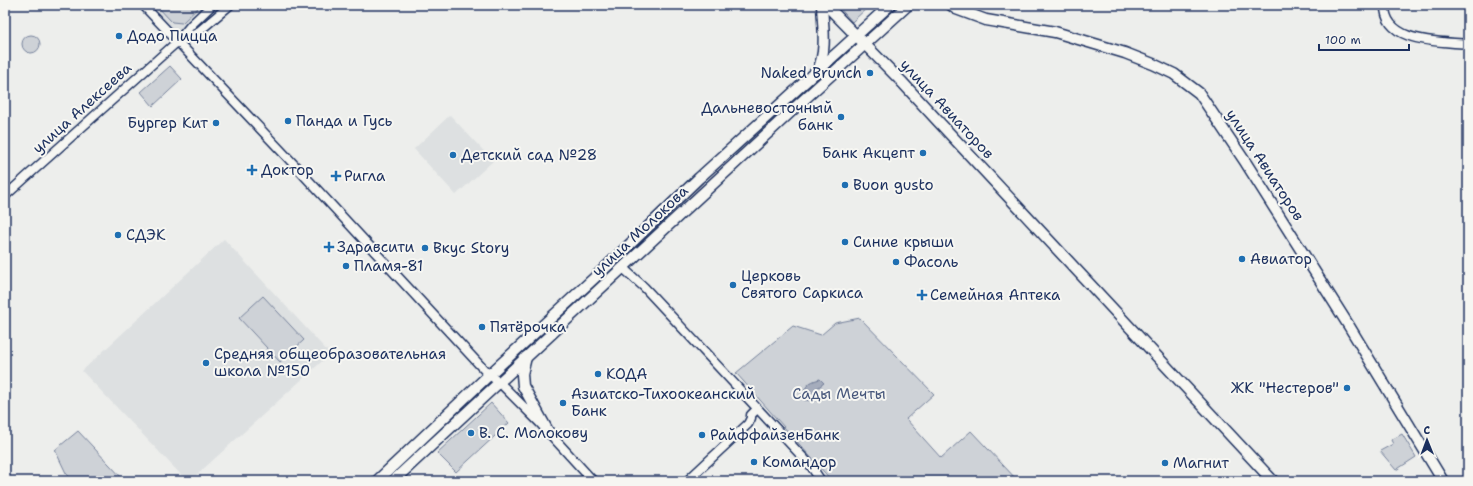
<svg xmlns="http://www.w3.org/2000/svg" width="1473" height="486" font-family="'Shantell Sans',sans-serif">
  <style>
    .built { fill: #dde0e1 }
    .green { fill: #ced2d7; stroke: #74809a }
    .water { fill: #a5acbc; stroke: #6e7a96 }
    .lines { fill: none; stroke-linecap: round; stroke-linejoin: round }
    .minor-casing { stroke: #1b2f5e; stroke-width: 11 }
    .major-casing { stroke: #1b2f5e; stroke-width: 13 }
    .minor { stroke: #f6f6f2; stroke-width: 8 }
    .major { stroke: #f6f6f2; stroke-width: 10 }
    .poi-dot { fill: #1f6fb2; stroke: #f6f6f2; stroke-width: 1.5 }
    .labels { text-anchor: middle; dominant-baseline: central; stroke-width: 4; stroke-linejoin: round; paint-order: stroke }
    .poi-label { font-size: 15px; fill: #1b2f5e; stroke: #f6f6f2; text-anchor: start }
    .street-label { font-size: 15px; fill: #1b2f5e; stroke: #f6f6f2 }
    .park-label { font-size: 15px; fill: #48587c; stroke: #f6f6f2 }
  </style>
  <rect width="100%" height="100%" fill="#edeeec"/>
  <filter id="ink" filterUnits="userSpaceOnUse"><feTurbulence type="fractalNoise" baseFrequency=".025" numOctaves="2"/><feDisplacementMap in="SourceGraphic" scale="8" xChannelSelector="R" yChannelSelector="G"/><feConvolveMatrix kernelMatrix="1 2 1 2 8 2 1 2 1" color-interpolation-filters="sRGB"/></filter>
  <g filter="url(#ink)">
    <g class="built">
      <polygon points="143,5 212,5 177,42"/>
      <polygon points="450,115 493,161 456,195 414,149"/>
      <polygon points="224,239 330,354 190,481 187,481 82,371"/>
    </g>
    <g class="green">
      <polygon points="156,5 201,5 182,23 172,22"/>
      <polygon points="837,5 870,5 852,22"/>
      <circle cx="31" cy="44" r="9"/>
      <polygon points="170,66 182,79 153,106 141,92"/>
      <polygon points="263,296 304,340 280,362 239,318"/>
      <polygon points="860,318 934,394 906,419 941,458 971,431 1018,481 832,481 736,373 793,326 821,335 835,323"/>
      <polygon points="491,403 509,423 456,472 437,453"/>
      <polygon points="78,431 124,480 124,481 73,481 66,473 55,450"/>
      <polygon points="1402,434 1416,457 1396,470 1380,451 1393,444 1391,440"/>
    </g>
    <path class="water" d="M820,379L824,383L816,389L815,392L818,399L815,401L804,400L802,397C806,385 808,382 820,379Z"/>
    <g class="lines">
      <defs>
        <g id="minor">
          <polyline points="143,5 287,157 489,375 499,382 540,423 593,481"/>
          <path d="M1385,5C1384,44 1441,41 1468,44"/>
          <polyline points="180,41 197,33 230,5"/>
          <polyline points="5,196 177,42 191,25 212,5"/>
          <polyline points="623,268 644,287 811,466 821,481"/>
          <polyline points="687,481 748,424 751,418 751,415 757,409"/>
        </g>
        <g id="major">
          <polyline points="826,5 901,81 936,119 1273,481"/>
          <polyline points="951,5 956,9 986,20 1055,32 1125,53 1153,64 1174,74 1199,93 1246,163 1349,326 1443,481"/>
          <path d="M818,70C827,50 823,27 822,5"/>
          <polyline points="526,357 522,374 523,386 549,433"/>
          <polyline points="377,481 489,375 603,270 699,178 890,5"/>
          <polyline points="393,481 798,105 908,5"/>
        </g>
      </defs>
      <use href="#minor" class="minor-casing"/>
      <use href="#major" class="major-casing"/>
      <use href="#minor" class="minor"/>
      <use href="#major" class="major"/>
    </g>
  </g>
  <g class="poi-dot">
    <circle cx="119" cy="36" r="4"/>
    <circle cx="870" cy="73" r="4"/>
    <circle cx="841" cy="117" r="4"/>
    <circle cx="288" cy="121" r="4"/>
    <circle cx="216" cy="123" r="4"/>
    <circle cx="923" cy="153" r="4"/>
    <circle cx="453" cy="155" r="4"/>
    <path d="M250 164h4v4h4v4h-4v4h-4v-4h-4v-4h4z"/>
    <path d="M334 170h4v4h4v4h-4v4h-4v-4h-4v-4h4z"/>
    <circle cx="845" cy="185" r="4"/>
    <circle cx="118" cy="235" r="4"/>
    <circle cx="845" cy="242" r="4"/>
    <path d="M327 241h4v4h4v4h-4v4h-4v-4h-4v-4h4z"/>
    <circle cx="425" cy="248" r="4"/>
    <circle cx="1242" cy="259" r="4"/>
    <circle cx="896" cy="262" r="4"/>
    <circle cx="346" cy="266" r="4"/>
    <circle cx="733" cy="285" r="4"/>
    <path d="M920 289h4v4h4v4h-4v4h-4v-4h-4v-4h4z"/>
    <circle cx="482" cy="327" r="4"/>
    <circle cx="206" cy="363" r="4"/>
    <circle cx="598" cy="374" r="4"/>
    <circle cx="1347" cy="388" r="4"/>
    <circle cx="563" cy="403" r="4"/>
    <circle cx="471" cy="433" r="4"/>
    <circle cx="702" cy="435" r="4"/>
    <circle cx="754" cy="462" r="4"/>
    <circle cx="1165" cy="463" r="4"/>
  </g>
  <g class="labels">
    <g class="poi-label">
      <text x="127" y="36">Додо Пицца</text>
      <text x="862" y="73" text-anchor="end">Naked Brunch</text>
      <text x="833" y="108" text-anchor="end">Дальневосточный<tspan x="833" dy="17">банк</tspan></text>
      <text x="296" y="121">Панда и Гусь</text>
      <text x="208" y="123" text-anchor="end">Бургер Кит</text>
      <text x="915" y="153" text-anchor="end">Банк Акцепт</text>
      <text x="461" y="155">Детский сад №28</text>
      <text x="261" y="170">Доктор</text>
      <text x="344" y="176">Ригла</text>
      <text x="853" y="185">Buon gusto</text>
      <text x="126" y="235">СДЭК</text>
      <text x="853" y="242">Синие крыши</text>
      <text x="337" y="247">Здравсити</text>
      <text x="433" y="248">Вкус Story</text>
      <text x="1250" y="259">Авиатор</text>
      <text x="904" y="262">Фасоль</text>
      <text x="354" y="266">Пламя-81</text>
      <text x="741" y="276">Церковь<tspan x="741" dy="17">Святого Саркиса</tspan></text>
      <text x="930" y="295">Семейная Аптека</text>
      <text x="490" y="327">Пятёрочка</text>
      <text x="214" y="354">Средняя общеобразовательная<tspan x="214" dy="17">школа №150</tspan></text>
      <text x="606" y="374">КОДА</text>
      <text x="1339" y="388" text-anchor="end">ЖК "Нестеров"</text>
      <text x="571" y="394">Азиатско-Тихоокеанский<tspan x="571" dy="17">Банк</tspan></text>
      <text x="479" y="433">В. С. Молокову</text>
      <text x="710" y="435">РайффайзенБанк</text>
      <text x="762" y="462">Командор</text>
      <text x="1173" y="463">Магнит</text>
    </g>
    <g class="street-label">
      <text transform="translate(82 108) rotate(-42)">улица Алексеева</text>
      <text transform="translate(947 109) rotate(47)">улица Авиаторов</text>
      <text transform="translate(1265 165) rotate(57)">улица Авиаторов</text>
      <text transform="translate(640 231) rotate(-43)">улица Молокова</text>
    </g>
    <g class="park-label">
      <text x="839" y="394">Сады Мечты</text>
    </g>
  </g>
  <rect width="1473" height="486" fill="none" stroke="#f6f6f2" stroke-width="20"/>
  <rect x="10" y="10" width="1453" height="466" fill="none" stroke="#1b2f5e" stroke-width="1.5" filter="url(#ink)"/>
  <g transform="translate(1427 440) rotate(359)" stroke="#f6f6f2" stroke-width="3" paint-order="stroke">
  <path d="M0-3L7 15L0 10L-7 15Z" fill="#1b2f5e"/>
  <text y="-6" font-size="11" font-weight="bold" text-anchor="middle" fill="#1b2f5e">С</text>
  </g>
  <path d="M1319 44v6h90v-6" fill="none" stroke="#1b2f5e" stroke-width="2"/>
  <text x="1325" y="44" font-size="12" fill="#1b2f5e" stroke="#f6f6f2" stroke-width="3" paint-order="stroke">100 m</text>
</svg>
